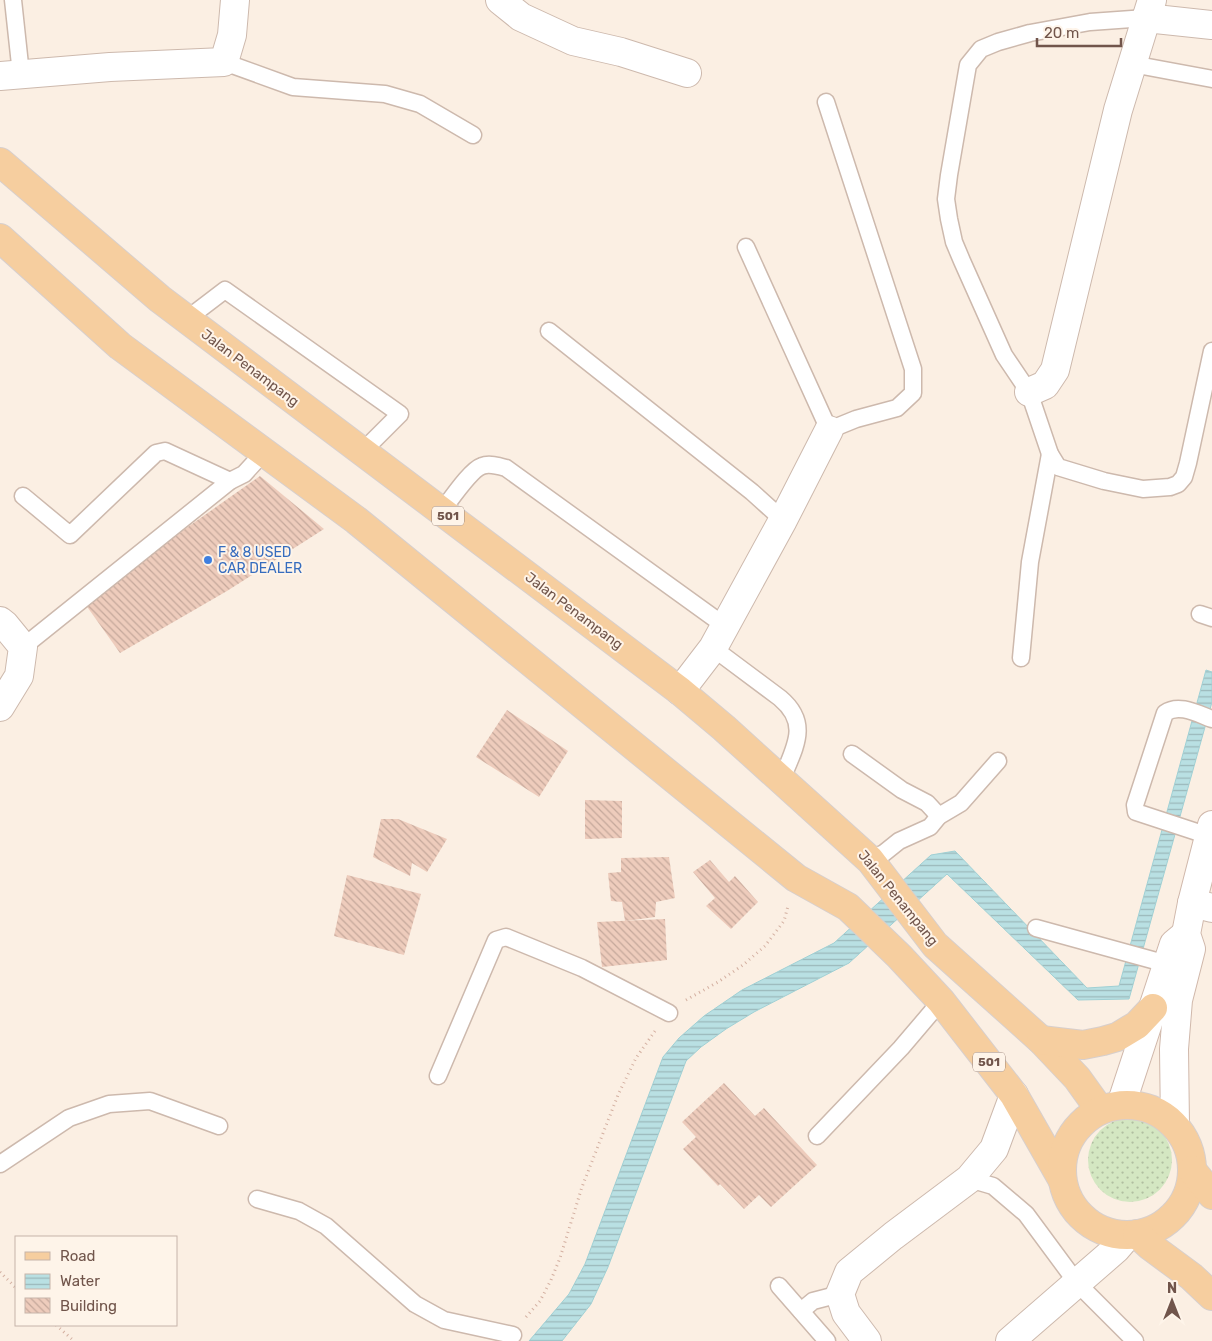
<svg xmlns="http://www.w3.org/2000/svg" width="1212" height="1341" font-family="Rubik,sans-serif">
  <style>
    .grass { fill: url(#grass-dots) }
    .water { fill: url(#water-rules); stroke: #a0d0d4 }
    .building { fill: url(#building-back-hatch) }
    .lines { fill: none; stroke-linecap: round; stroke-linejoin: round }
    .lane-casing { stroke: #cdb9ad; stroke-width: 19 }
    .street-casing { stroke: #cdb9ad; stroke-width: 30 }
    .secondary-casing { stroke: #d0b8ab; stroke-width: 30 }
    .primary-casing { stroke: #d7cfcd; stroke-width: 30 }
    .path { stroke: #d3afa0; stroke-width: 3; stroke-dasharray: 1 4; stroke-linecap: butt }
    .lane { stroke: #fff; stroke-width: 16 }
    .street { stroke: #fff; stroke-width: 28 }
    .secondary { stroke: #fff; stroke-width: 28 }
    .primary { stroke: #f6ce9f; stroke-width: 28 }
    .shop-dot { fill: #3f7fe0; stroke: #fef4e9; stroke-width: 2 }
    .labels { text-anchor: middle; dominant-baseline: central; stroke-width: 4; stroke-linejoin: round; paint-order: stroke }
    .shield { fill: #fef4e9; stroke: #9b857a; stroke-width: 1 }
    .shield-label { font-size: 12px; font-weight: bold; fill: #71554b }
    .street-label { font-size: 14px; fill: #71554b; stroke: #fef4e9 }
    .shop-label { font-size: 14px; fill: #366cbe; stroke: #fef4e9; text-anchor: start }
  </style>
  <defs>
    <pattern id="grass-dots" width="8" height="8" patternUnits="userSpaceOnUse" patternTransform="scale(1.25)"><rect width="8" height="8" fill="#d4e7c2"/><path d="M2 2h.1M6 6h.1" fill="none" stroke="#b0bea0" stroke-width="1.8" stroke-linecap="round"/></pattern>
    <pattern id="water-rules" width="6" height="5" patternUnits="userSpaceOnUse" patternTransform="scale(1.25)"><rect width="6" height="5" fill="#b9e0e3"/><path d="M0 2.5h6" fill="none" stroke="#9bb8ba"/></pattern>
    <pattern id="building-back-hatch" width="6" height="6" patternUnits="userSpaceOnUse" patternTransform="scale(1.25)"><rect width="6" height="6" fill="#eeccbc"/><path d="M-1 5l2 2M0 0l6 6M5-1l2 2" fill="none" stroke="#c5a89b"/></pattern>
  </defs>
  <rect width="100%" height="100%" fill="#fbefe3"/>
  <circle class="grass" cx="1130" cy="1160" r="42"/>
  <polygon class="water" points="1206,670 1212,672 1212,702 1129,999 1078,1000 947,874 849,963 754,1012 726,1029 701,1047 686,1061 608,1267 591,1304 562,1341 529,1341 569,1294 585,1264 663,1057 679,1038 704,1016 742,990 834,943 931,855 955,851 1087,988 1119,986"/>
  <g class="building">
    <polygon points="260,476 324,529 227,591 120,653 83,601"/>
    <polygon points="507,710 568,751 539,797 476,757"/>
    <polygon points="585,800 622,801 622,838 585,839"/>
    <polygon points="381,819 398,819 447,839 427,872 412,863 410,876 373,857"/>
    <polygon points="669,857 675,898 656,902 655,917 625,921 622,902 611,901 608,873 621,872 621,858"/>
    <polygon points="710,860 729,882 735,876 758,902 731,929 706,906 715,898 693,872"/>
    <polygon points="347,875 421,894 404,955 334,936"/>
    <polygon points="665,919 667,960 602,967 597,922"/>
    <polygon points="724,1083 755,1116 764,1108 817,1165 771,1207 759,1195 744,1209 720,1184 718,1186 683,1149 696,1137 682,1122"/>
  </g>
  <g class="lines">
    <defs>
      <g id="lane">
        <polyline points="13,0 21,74"/>
        <polyline points="1146,18 1090,22 1030,33 998,42 981,49 968,65 949,175 946,199 949,219 954,242 962,261 1004,355 1029,392 1050,454 1058,467 1104,481 1143,489 1170,487 1178,484 1184,477 1188,463 1212,351"/>
        <polyline points="224,62 293,87 385,94 420,104 473,135"/>
        <polyline points="1132,64 1212,79"/>
        <polyline points="746,247 829,430 856,419 897,408 913,393 913,369 826,102"/>
        <polyline points="187,319 225,290 400,414 362,452"/>
        <polyline points="549,331 752,492 783,520"/>
        <polyline points="23,496 70,535 156,453 165,451 230,481"/>
        <path d="M441,512C450,501 470,470 482,466C489,463 499,466 506,468L725,626"/>
        <polyline points="1200,614 1212,618"/>
        <polyline points="23,647 230,481 244,474 264,452"/>
        <path d="M713,648L780,698C811,724 794,748 782,779"/>
        <polyline points="1021,658 1030,562 1050,454"/>
        <polyline points="852,754 902,790 927,803 939,816"/>
        <path d="M1209,836L1136,812L1135,805L1165,713C1179,703 1198,714 1212,719"/>
        <polyline points="870,860 884,853 899,841 930,827 939,816 961,803 998,761"/>
        <polyline points="1036,928 1167,964"/>
        <polyline points="438,1076 496,940 506,937 582,968 669,1013"/>
        <polyline points="817,1136 901,1048 941,1001"/>
        <polyline points="0,1164 69,1118 109,1104 150,1101 219,1126"/>
        <polyline points="969,1179 993,1186 1026,1214 1077,1283 1135,1341"/>
        <polyline points="257,1199 299,1211 326,1226 415,1304 444,1320 513,1335"/>
        <polyline points="779,1286 827,1341"/>
        <polyline points="801,1311 813,1301 840,1294"/>
      </g>
      <g id="street">
        <polyline points="500,0 521,17 573,41 621,52 687,73"/>
        <polyline points="1146,18 1212,25"/>
        <polyline points="0,76 110,67 224,62 232,35 235,0"/>
        <polyline points="1029,392 1045,385 1055,370 1118,110 1152,0"/>
        <polyline points="0,621 5,625 23,647 19,676 0,707"/>
        <polyline points="680,691 713,648 783,520 829,430"/>
        <polyline points="1192,903 1212,908"/>
        <polyline points="867,1341 846,1313 840,1294 849,1272 893,1236 969,1179 994,1149 1014,1095"/>
        <polyline points="1010,1341 1116,1249 1128,1235"/>
      </g>
      <g id="secondary">
        <polyline points="1121,1105 1174,944 1186,934"/>
        <polyline points="1175,1125 1174,1049 1178,1000 1191,949 1186,934 1192,903 1212,825"/>
      </g>
      <g id="primary">
        <polyline points="0,162 160,299 680,691 724,728 870,860 935,945 1041,1040 1077,1078 1100,1110"/>
        <polyline points="0,238 120,346 356,520 796,878 848,907 899,956 941,1001 1014,1095 1062,1179"/>
        <polyline points="1041,1040 1083,1045 1103,1041 1117,1037 1137,1025 1153,1008"/>
        <circle cx="1127" cy="1170" r="65"/>
        <polyline points="1192,1170 1212,1195"/>
        <polyline points="1137,1234 1150,1246 1192,1277 1212,1296"/>
      </g>
    </defs>
    <use href="#lane" class="lane-casing"/>
    <use href="#street" class="street-casing"/>
    <use href="#secondary" class="secondary-casing"/>
    <use href="#primary" class="primary-casing"/>
    <g class="path">
      <polyline points="686,1000 718,982 743,965 765,946 784,921 788,906"/>
      <polyline points="0,1272 16,1288"/>
      <polyline points="526,1317 540,1301 551,1280 560,1258 582,1187 618,1095 636,1058 655,1031"/>
      <polyline points="56,1325 74,1341"/>
    </g>
    <use href="#lane" class="lane"/>
    <use href="#street" class="street"/>
    <use href="#secondary" class="secondary"/>
    <use href="#primary" class="primary"/>
  </g>
  <circle class="shop-dot" cx="208" cy="560" r="5"/>
  <g class="labels">
    <g class="shield">
      <rect x="432" y="506.5" width="32" height="19" rx="4"/>
      <rect x="973" y="1052.5" width="32" height="19" rx="4"/>
    </g>
    <g class="shield-label">
      <text x="448" y="516">501</text>
      <text x="989" y="1062">501</text>
    </g>
    <g class="street-label">
      <text transform="translate(250 368) rotate(37)">Jalan Penampang</text>
      <text transform="translate(574 611) rotate(37)">Jalan Penampang</text>
      <text transform="translate(898 898) rotate(51)">Jalan Penampang</text>
    </g>
    <g class="shop-label">
      <text x="218" y="552">F &amp; 8 USED<tspan x="218" dy="16">CAR DEALER</tspan></text>
    </g>
  </g>
  <rect x="15" y="1236" width="162" height="90" fill="#fef4e9" stroke="#c6b4aa"/>
  <rect x="25" y="1252" width="25" height="8" fill="#f6ce9f" stroke="#c6b4aa"/>
  <text x="60" y="1261" font-size="15" fill="#71554b">Road</text>
  <rect x="25" y="1274" width="25" height="15" fill="url(#water-rules)" stroke="#c6b4aa"/>
  <text x="60" y="1286" font-size="15" fill="#71554b">Water</text>
  <rect x="25" y="1298" width="25" height="15" fill="url(#building-back-hatch)" stroke="#c6b4aa"/>
  <text x="60" y="1311" font-size="15" fill="#71554b">Building</text>
  <g transform="translate(1172 1301)" stroke="#fef4e9" stroke-width="4" paint-order="stroke">
  <path d="M0-4L9 19L0 12L-9 19Z" fill="#71554b"/>
  <text y="-8" font-size="14" font-weight="bold" text-anchor="middle" fill="#71554b">N</text>
  </g>
  <path d="M1037 38v8h84v-8" fill="none" stroke="#71554b" stroke-width="2.5"/>
  <text x="1044" y="38" font-size="15" fill="#71554b" stroke="#fef4e9" stroke-width="4" paint-order="stroke">20 m</text>
</svg>
